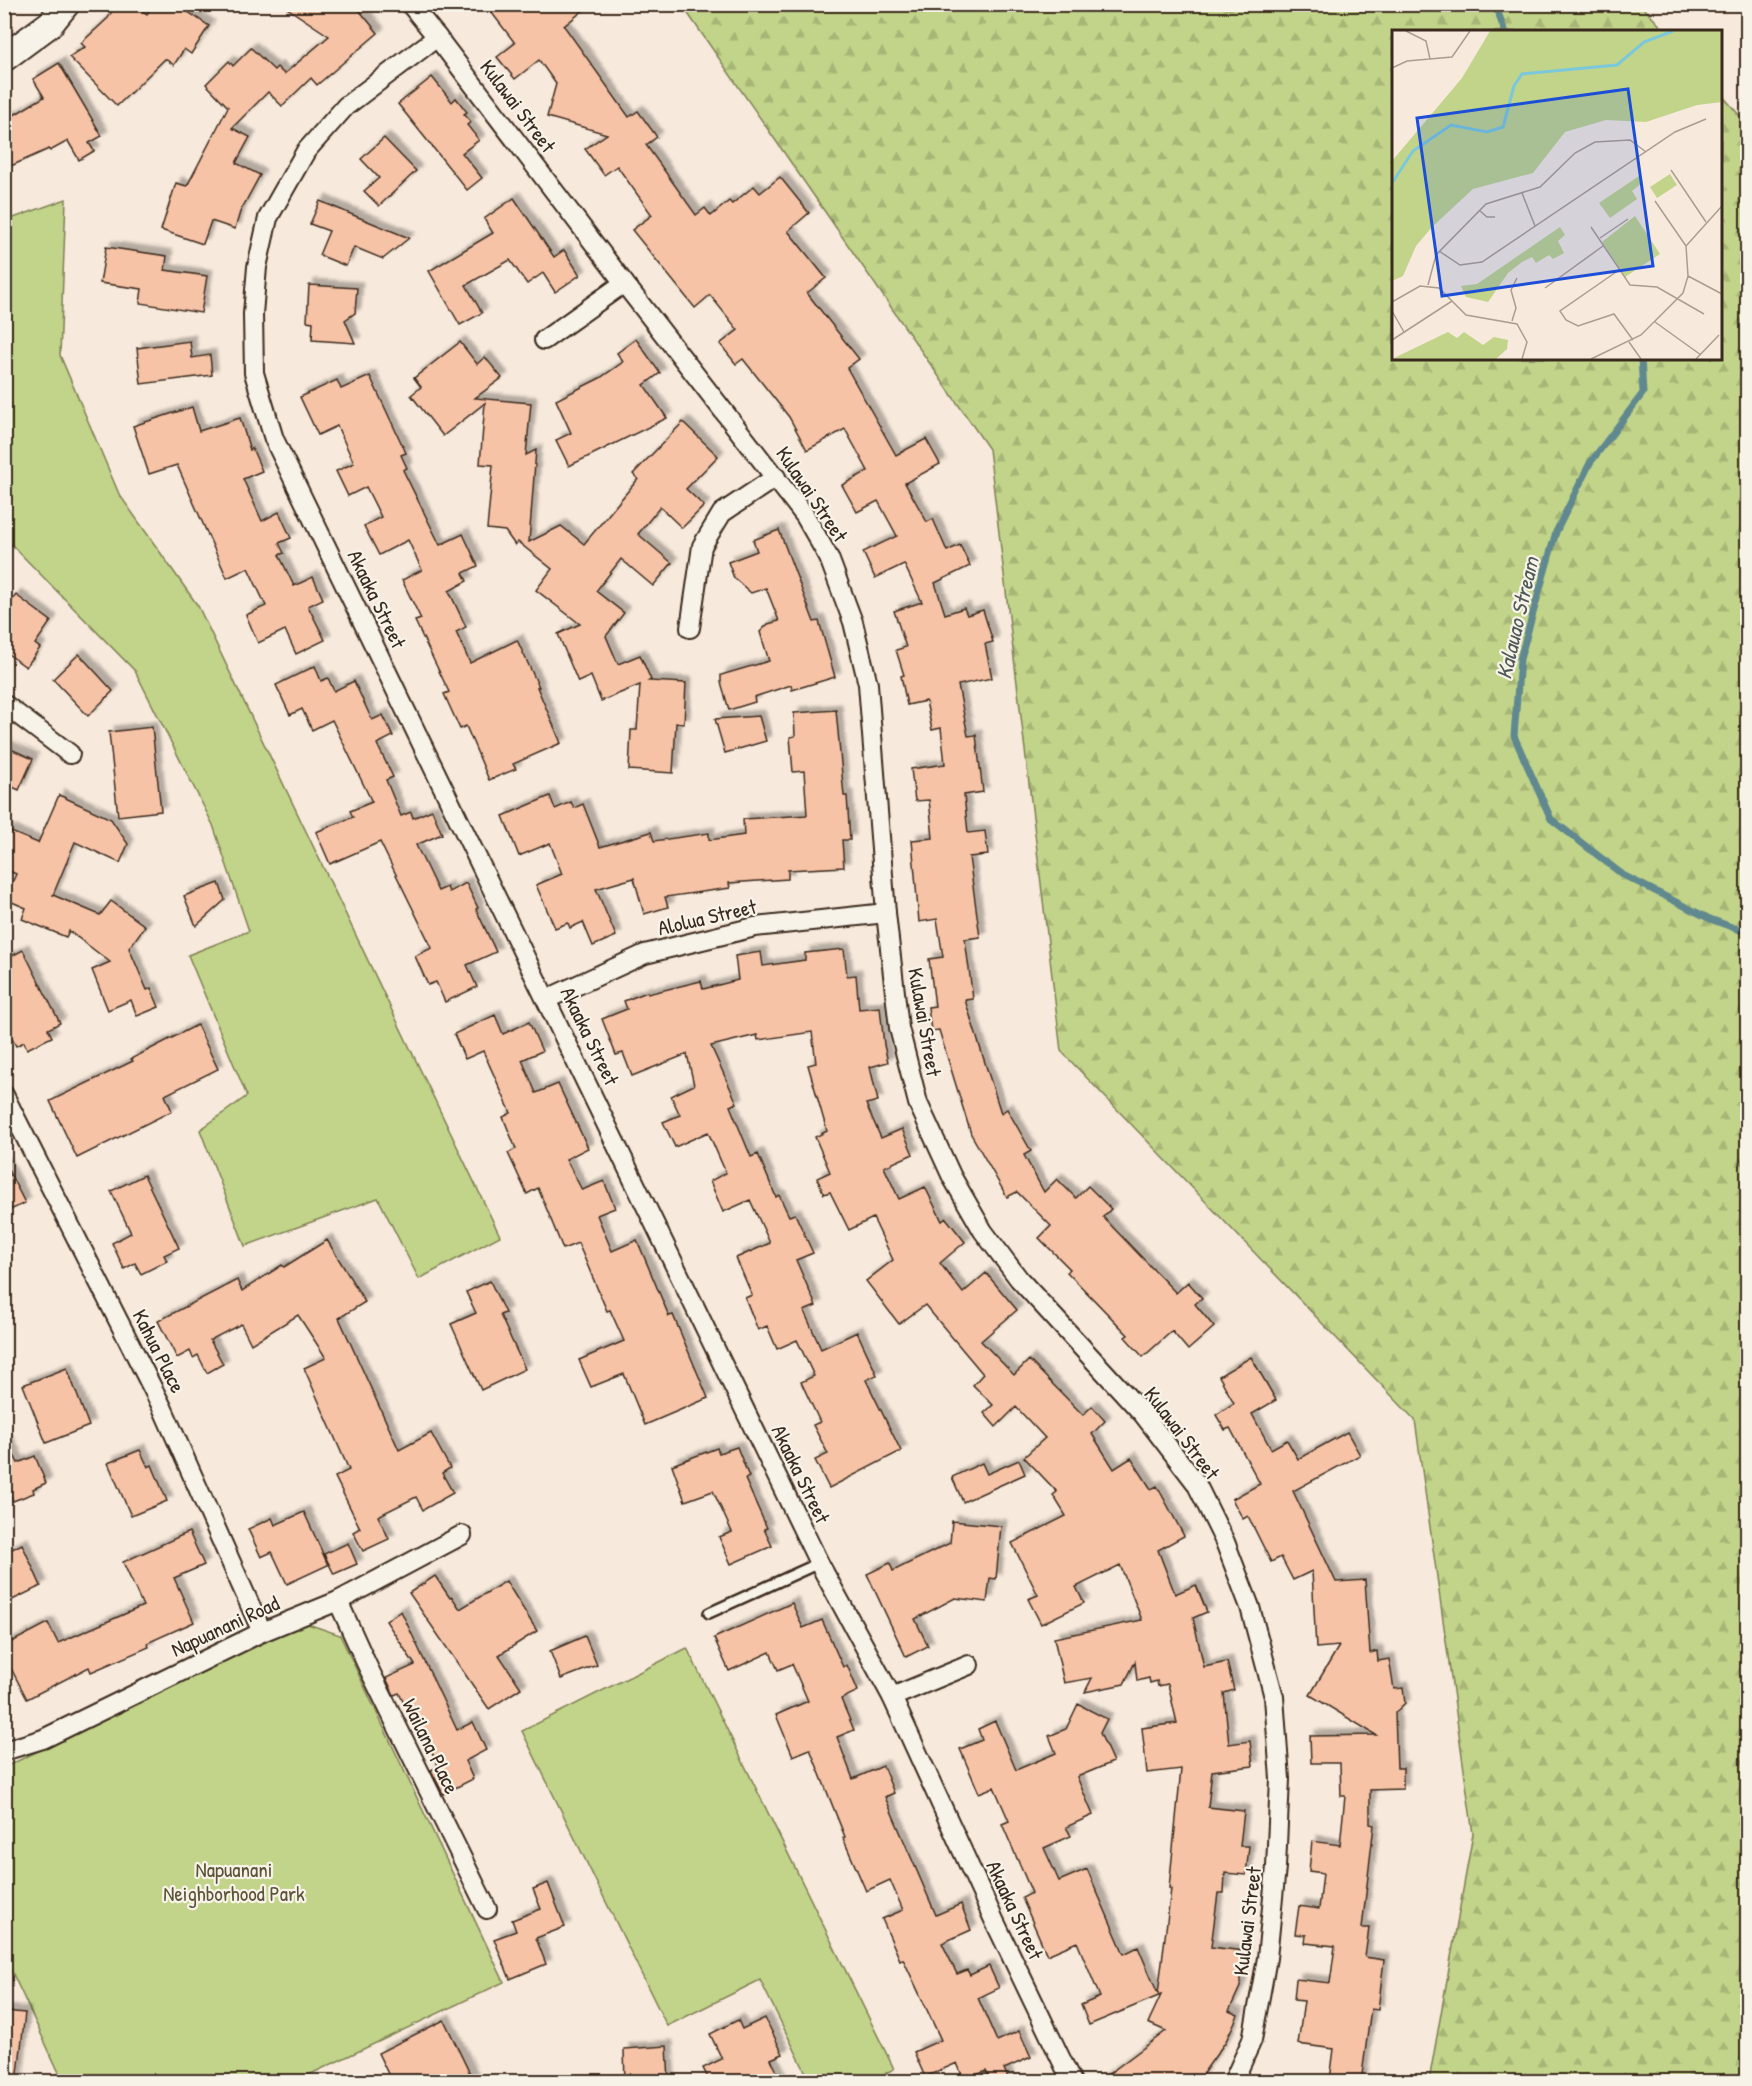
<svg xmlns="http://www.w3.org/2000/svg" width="1752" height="2086" font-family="'Patrick Hand',sans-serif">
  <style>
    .green { fill: #c1d489; stroke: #7e7f54; stroke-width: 1.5 }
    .forest { fill: url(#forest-firs); stroke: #7e7f54; stroke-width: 1.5 }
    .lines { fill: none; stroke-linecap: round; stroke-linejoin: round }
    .stream { stroke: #61888f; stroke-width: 7 }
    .building { fill: #f6c3a7; stroke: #3b2a1e; stroke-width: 1.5; filter: url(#shadow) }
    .lane-casing { stroke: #3b2a1e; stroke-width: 14 }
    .street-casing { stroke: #3b2a1e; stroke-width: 22 }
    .secondary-casing { stroke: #3b2a1e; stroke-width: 30 }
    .lane { stroke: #f7f3e8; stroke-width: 9 }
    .street { stroke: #f7f3e8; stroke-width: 18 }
    .secondary { stroke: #f7f3e8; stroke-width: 26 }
    .labels { text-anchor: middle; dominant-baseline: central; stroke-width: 4.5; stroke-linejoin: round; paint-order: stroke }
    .street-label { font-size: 21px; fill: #3b2a1e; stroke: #f7f3e8 }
    .park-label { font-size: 21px; fill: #5c5439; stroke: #f7f3e8 }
    .water-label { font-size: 22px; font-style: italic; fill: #4e5957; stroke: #f7f3e8 }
    .inset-river { fill: none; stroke: #7bc7db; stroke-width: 3 }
    .inset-road { fill: none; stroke: #ac9d8f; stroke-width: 1.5 }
    .view { fill: #1d4ed8; fill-opacity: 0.15; stroke: #1d4ed8; stroke-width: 3 }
    .inset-edge { fill: none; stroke: #3b2a1e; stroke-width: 3 }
  </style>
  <defs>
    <pattern id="forest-firs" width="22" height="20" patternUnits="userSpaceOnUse" patternTransform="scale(1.5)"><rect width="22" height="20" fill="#c1d489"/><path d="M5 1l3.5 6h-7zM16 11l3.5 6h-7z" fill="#a7b676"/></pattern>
    <filter id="shadow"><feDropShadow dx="5.5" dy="-5.5" stdDeviation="1.5" flood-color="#0004"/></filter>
  </defs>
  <rect width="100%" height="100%" fill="#f7e9db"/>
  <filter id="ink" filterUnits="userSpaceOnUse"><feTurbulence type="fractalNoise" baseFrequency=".0167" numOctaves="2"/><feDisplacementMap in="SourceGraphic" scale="12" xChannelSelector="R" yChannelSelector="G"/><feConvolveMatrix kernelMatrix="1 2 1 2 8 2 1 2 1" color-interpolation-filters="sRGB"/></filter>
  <g filter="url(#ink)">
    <g class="green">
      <polygon points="66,199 60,355 119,494 198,606 500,1236 419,1279 378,1198 245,1246 200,1130 247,1096 188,955 249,931 213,825 135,671 5,538 5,221"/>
      <polygon points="305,1623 340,1635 504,1982 296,2081 63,2081 5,1957 5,1767"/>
      <polygon points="687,1648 894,2069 870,2081 810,2081 760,1980 667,2026 522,1731"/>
    </g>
    <polygon class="forest" points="682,5 1641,5 1665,31 1394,32 1394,358 1720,358 1721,94 1747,124 1747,2081 1429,2081 1473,1834 1415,1420 1061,1051 989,449"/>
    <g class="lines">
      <g class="stream">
        <polyline points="1495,4 1505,32"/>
        <polyline points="1641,358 1643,393 1590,463 1556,532 1520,659 1514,736 1551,819 1623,875 1710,919 1748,933"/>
      </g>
    </g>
    <g class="building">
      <polygon points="116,4 132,4 147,14 153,4 176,4 209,26 191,54 184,49 174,65 165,59 117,106 69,57 85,47 81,43 108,18"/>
      <polygon points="281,4 354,4 378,33 317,85 311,78 282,106 268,92 232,128 250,137 236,163 260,175 240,212 235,229 211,221 203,244 161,230 176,183 187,186 228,107 206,84 229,61 233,66 251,48 274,70 277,67 284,74 329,36"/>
      <polygon points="485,4 591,4 564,26 629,117 638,111 657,137 646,145 696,215 705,208 711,216 729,201 732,204 754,186 760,193 780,177 809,213 788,231 826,278 807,293 859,359 847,368 896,455 926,439 940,464 905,483 927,522 933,519 947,551 960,545 970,566 935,583 945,614 964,608 967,615 983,610 993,642 985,644 992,678 958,685 968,736 976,735 983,792 964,795 968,833 985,831 988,855 969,857 980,937 965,939 973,999 965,1000 1001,1113 1007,1109 1031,1151 1024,1155 1044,1192 1057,1179 1076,1198 1088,1186 1111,1209 1103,1217 1176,1293 1188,1282 1202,1298 1195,1304 1214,1327 1188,1350 1172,1331 1143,1357 1125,1337 1128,1335 1067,1272 1070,1269 1039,1238 1051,1226 1017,1192 1007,1197 971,1134 939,1030 931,1031 928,1007 935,1006 929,959 943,957 937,919 919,922 912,840 933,838 929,800 915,801 911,769 945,764 941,728 932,730 926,701 907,705 901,676 904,675 896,650 906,647 894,611 922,602 904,564 875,578 863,552 897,536 878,501 857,512 842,485 868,471 845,429 807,450 789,417 743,359 736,364 720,344 738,330 710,295 695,308 632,230 652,215 617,166 604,175 585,149 607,134 547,117 556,84 539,60 515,79 497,57 515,43"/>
      <polygon points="59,63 102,136 89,143 94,151 79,160 68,141 50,151 49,149 4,169 4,121 44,97 33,79"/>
      <polygon points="432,77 452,102 456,98 467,112 464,114 471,122 467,125 479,140 462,153 482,178 467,190 398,104"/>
      <polygon points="384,138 416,171 379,206 364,191 379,178 361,159"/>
      <polygon points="514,198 554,257 564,250 580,275 555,292 543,273 527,284 510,260 466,285 482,313 460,325 429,271 493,233 484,219"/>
      <polygon points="320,201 353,215 409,238 383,259 354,247 346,266 319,255 329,231 310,224"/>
      <polygon points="106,247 167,256 165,270 207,276 201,313 140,303 142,289 100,283"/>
      <polygon points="309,285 357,288 355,313 345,320 355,343 312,340 313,322 307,321"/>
      <polygon points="636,339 660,373 644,385 667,418 569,466 556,440 571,433 556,400 600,378 623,362 617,353"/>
      <polygon points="190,341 192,358 210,355 212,375 141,384 137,348"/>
      <polygon points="460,342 477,364 485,357 502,378 475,398 531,403 526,455 536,450 529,542 561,526 584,544 638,479 633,474 683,422 718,456 686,489 704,506 682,528 660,507 638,534 672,563 653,586 621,559 596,591 624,613 606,636 618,664 640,655 651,680 649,681 686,683 684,724 676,723 673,773 629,770 631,730 637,730 640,685 601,701 591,676 578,682 558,634 580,624 536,590 552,569 518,542 515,545 505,531 487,529 493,465 480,464 485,403 443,436 411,395 421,387 414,378"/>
      <polygon points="370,376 406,453 401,455 407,468 403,470 440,545 463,534 478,566 463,573 467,581 449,591 466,627 456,632 470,663 517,640 539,687 537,687 561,743 513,764 516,769 489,780 466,726 460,729 444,694 449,692 415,621 421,619 402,580 422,570 408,540 379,555 364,526 381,517 366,487 348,496 336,471 354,463 337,426 318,435 300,397 337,380 341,389"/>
      <polygon points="192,407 199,431 240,418 250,450 252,448 262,471 243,479 262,521 279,512 291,538 279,543 284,553 279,555 294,586 313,577 323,599 308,606 325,640 296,654 285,630 258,643 246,615 266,606 248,568 227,578 177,465 149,474 133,426"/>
      <polygon points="779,530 814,622 819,621 835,677 792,690 791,685 754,697 755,702 729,710 721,682 721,675 769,661 760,632 768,624 779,621 766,588 751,593 734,578 728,562 757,551 753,540"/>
      <polygon points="16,595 51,621 35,644 40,648 26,667 4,651 4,611"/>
      <polygon points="79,654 113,691 88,716 53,679"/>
      <polygon points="315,666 321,681 328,678 334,691 354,681 372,720 383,715 393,736 377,744 393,777 386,780 401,816 411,812 413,818 432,810 442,834 416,845 438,891 447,887 449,892 466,883 478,908 476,909 496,952 467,965 477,987 445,1002 436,982 428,985 415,956 432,948 380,842 330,864 316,832 353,817 350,811 372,802 332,720 312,730 302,709 290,715 276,685"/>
      <polygon points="836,710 844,796 847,796 850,840 842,840 844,867 788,870 788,879 729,883 730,888 665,897 668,907 644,914 634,878 596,889 616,936 593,946 583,922 570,928 568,923 555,928 536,885 562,874 550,843 519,856 503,816 550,796 555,809 571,802 574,808 583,804 600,847 651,832 654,841 709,833 709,840 744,835 743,819 807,815 804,771 793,772 790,737 795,736 794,713"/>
      <polygon points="759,716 766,741 725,753 715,719"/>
      <polygon points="152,727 161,811 118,816 109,732"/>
      <polygon points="4,746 33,759 19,790 4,783"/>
      <polygon points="59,795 111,819 128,844 120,863 75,842 53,895 100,915 111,901 145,926 129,948 147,990 151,988 159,1007 137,1016 131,1000 108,1010 92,970 110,962 69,931 66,937 22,919 26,908 5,899 16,874 4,869 4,829 38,843"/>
      <polygon points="219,883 225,900 196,926 184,896"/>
      <polygon points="844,949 847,976 856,975 859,1009 880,1007 884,1045 888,1062 870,1067 878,1101 866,1104 881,1138 902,1129 913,1154 884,1167 899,1199 925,1187 942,1221 946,1218 965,1242 940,1263 963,1293 986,1273 1017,1310 981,1341 1014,1375 1029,1360 1083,1415 1092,1406 1105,1421 1092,1434 1114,1469 1131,1458 1151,1489 1157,1486 1184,1536 1158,1550 1175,1594 1196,1585 1207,1612 1193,1618 1204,1667 1227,1662 1234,1690 1224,1693 1229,1744 1250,1741 1253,1766 1212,1771 1208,1807 1244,1811 1240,1846 1249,1846 1246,1875 1225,1873 1224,1893 1218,1893 1211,1947 1244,1951 1240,1987 1229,2011 1238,2015 1226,2041 1197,2082 1098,2082 1166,2031 1148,2023 1161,1995 1089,2025 1081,2005 1100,1997 1077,1942 1047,1955 1022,1898 1032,1893 1002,1824 1009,1821 994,1787 979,1793 960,1749 982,1740 978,1729 995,1721 1016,1770 1056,1753 1049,1736 1066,1729 1078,1704 1107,1719 1100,1733 1113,1762 1077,1777 1093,1815 1066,1827 1071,1836 1044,1848 1059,1881 1087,1869 1124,1954 1138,1947 1158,1994 1171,1889 1169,1888 1181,1769 1147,1773 1142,1728 1177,1723 1168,1684 1158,1686 1157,1681 1150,1683 1149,1678 1137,1681 1135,1662 1124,1684 1085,1692 1092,1678 1064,1683 1054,1638 1142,1620 1120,1565 1076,1587 1084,1603 1041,1624 1028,1599 1038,1595 1012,1543 1066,1516 1053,1495 1057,1492 1024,1457 1045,1438 1016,1407 996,1427 984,1413 993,1405 973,1385 983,1374 925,1305 899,1324 866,1281 893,1260 873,1218 849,1230 830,1192 824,1194 817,1178 830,1172 815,1137 827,1131 808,1065 816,1063 812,1032 758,1040 757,1035 711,1046 737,1103 730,1106 751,1157 758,1154 776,1197 779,1195 789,1216 795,1214 813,1253 796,1260 816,1306 804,1311 821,1349 857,1332 877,1375 866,1380 901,1451 829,1488 815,1460 828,1454 813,1425 820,1422 801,1382 814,1376 797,1340 777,1349 767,1326 758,1330 745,1298 752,1295 736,1258 770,1243 750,1200 723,1212 710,1181 726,1173 708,1132 675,1147 663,1122 680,1115 671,1096 694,1085 687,1054 632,1076 623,1053 616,1055 602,1019 627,1009 624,1001 647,992 648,994 701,981 703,989 738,980 735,956 761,952 763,966 805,960 805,953"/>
      <polygon points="23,950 60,1023 48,1029 52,1037 27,1049 24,1042 16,1046 4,1024 4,960"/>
      <polygon points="495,1015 503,1034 529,1022 542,1051 522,1060 536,1093 558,1084 588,1148 566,1159 582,1190 604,1181 615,1208 597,1215 612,1251 637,1240 669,1316 673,1315 708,1398 645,1425 624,1374 591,1387 579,1360 624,1341 610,1310 607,1311 578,1243 563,1249 538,1188 527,1194 508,1153 516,1149 503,1117 511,1113 483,1051 465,1059 454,1034"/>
      <polygon points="197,1025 218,1069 165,1095 172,1111 77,1158 50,1101 133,1061 131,1059"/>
      <polygon points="4,1162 25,1203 4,1213"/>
      <polygon points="144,1175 179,1248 164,1255 167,1261 141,1274 135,1263 124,1269 112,1243 131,1233 111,1191"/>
      <polygon points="327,1240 365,1302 339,1318 399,1450 431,1433 450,1468 442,1473 453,1493 423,1510 416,1497 378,1516 389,1539 363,1551 353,1532 360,1528 335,1477 349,1470 304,1368 326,1358 298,1315 251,1344 241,1324 210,1340 223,1364 207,1373 198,1355 193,1358 190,1351 177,1358 158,1321 237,1280 242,1291 282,1265 284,1267"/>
      <polygon points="490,1281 505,1313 500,1315 525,1369 481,1390 451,1324 476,1313 466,1292"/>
      <polygon points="1251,1357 1276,1400 1252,1414 1271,1449 1287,1440 1298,1459 1347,1432 1360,1455 1293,1491 1336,1582 1365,1580 1370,1653 1377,1651 1378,1661 1389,1659 1394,1689 1403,1688 1405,1703 1395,1713 1397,1768 1403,1768 1403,1789 1370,1790 1370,1824 1374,1825 1362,1928 1369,1928 1365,1957 1384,1960 1378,2010 1371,2009 1361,2082 1330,2080 1334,2049 1298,2044 1304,2001 1294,2000 1296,1979 1330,1983 1335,1946 1305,1943 1306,1935 1295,1934 1299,1906 1319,1909 1323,1873 1309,1871 1312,1841 1340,1845 1345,1796 1341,1796 1340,1763 1311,1763 1310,1736 1376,1735 1310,1695 1339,1646 1316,1648 1312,1571 1293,1580 1281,1557 1271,1562 1248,1516 1243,1519 1232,1499 1260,1484 1230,1428 1225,1430 1216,1415 1234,1403 1219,1376"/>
      <polygon points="67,1368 89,1426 46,1443 23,1385"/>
      <polygon points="4,1436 18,1463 35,1456 46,1483 33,1489 34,1493 13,1501 4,1481"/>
      <polygon points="737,1447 749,1477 745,1479 767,1528 764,1529 772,1546 731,1564 719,1537 732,1532 713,1491 685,1501 672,1465 717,1448 719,1453"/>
      <polygon points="140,1450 148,1467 152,1465 167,1501 131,1516 108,1463"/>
      <polygon points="1019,1460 1025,1474 963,1502 952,1477 982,1463 987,1474"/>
      <polygon points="304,1512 328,1565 287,1584 272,1552 261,1557 248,1529 272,1518 275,1525"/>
      <polygon points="952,1521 1001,1526 996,1579 990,1578 987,1602 955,1598 915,1619 928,1646 906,1657 867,1574 890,1563 893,1571 950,1543"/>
      <polygon points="189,1532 204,1565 174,1578 194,1622 147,1643 149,1647 91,1672 89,1667 27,1699 4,1655 4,1646 48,1623 58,1643 143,1606 123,1562"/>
      <polygon points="348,1543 357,1564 334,1574 324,1554"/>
      <polygon points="22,1544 41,1586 4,1604 4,1553"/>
      <polygon points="435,1576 450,1598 452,1597 460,1609 506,1581 537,1631 499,1655 521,1688 489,1709 409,1593"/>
      <polygon points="792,1603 803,1628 822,1620 843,1667 847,1665 858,1691 841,1699 854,1730 837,1737 853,1779 883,1766 894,1793 885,1797 936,1915 961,1904 971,1930 942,1943 957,1974 967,1970 970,1975 989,1966 999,1988 978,1998 997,2041 1019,2031 1031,2057 1004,2069 1010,2082 991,2082 986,2071 964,2080 957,2063 925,2077 914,2052 941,2040 903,1959 900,1960 882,1919 903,1910 890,1880 866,1891 843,1838 845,1837 810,1749 793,1756 776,1715 808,1701 792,1664 778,1670 770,1652 729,1671 714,1638"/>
      <polygon points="401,1611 457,1730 473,1722 486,1750 465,1761 473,1779 443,1794 431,1770 439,1767 425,1738 421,1739 399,1693 394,1695 386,1678 415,1665 386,1621"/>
      <polygon points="585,1636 597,1665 561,1679 550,1651"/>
      <polygon points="548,1883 565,1927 536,1938 546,1964 510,1979 494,1939 516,1931 512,1920 541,1909 533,1889"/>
      <polygon points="4,2011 25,2013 17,2082 4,2082"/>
      <polygon points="765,2018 783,2054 771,2059 782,2082 710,2082 703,2068 722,2059 710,2034 738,2020 742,2029"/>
      <polygon points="444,2020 474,2082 392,2082 378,2053"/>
      <polygon points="667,2046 669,2082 625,2082 624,2049"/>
    </g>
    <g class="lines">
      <defs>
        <polyline id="lane" points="709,1613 819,1563"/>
        <g id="street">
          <polyline points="410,4 437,37 624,283 805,516 829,558 853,622 868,684 886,913 899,1028 918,1103 952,1177 983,1231 1019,1279 1143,1414 1196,1483 1225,1542 1250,1607 1274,1697 1280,1779 1276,1867 1267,1958 1252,2040 1233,2082"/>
          <polyline points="437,37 346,106 306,151 268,218 257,267 253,314 254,373 274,439 819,1563 892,1697 994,1920 1072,2082"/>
          <polyline points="544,340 624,283"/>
          <polyline points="690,628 702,546 722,513 776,477"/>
          <polyline points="4,704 70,754"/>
          <polyline points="547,999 645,954 755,927 886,913"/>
          <polyline points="4,1095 162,1407 262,1632"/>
          <polyline points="338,1601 367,1665 487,1909"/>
          <polyline points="892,1697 969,1665"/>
          <polyline points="4,1751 43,1739 262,1632 338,1601 462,1535"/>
        </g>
        <polyline id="secondary" points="4,58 50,24 66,4"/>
      </defs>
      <use href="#lane" class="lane-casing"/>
      <use href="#street" class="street-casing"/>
      <use href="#secondary" class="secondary-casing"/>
      <use href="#lane" class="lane"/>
      <use href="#street" class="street"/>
      <use href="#secondary" class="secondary"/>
    </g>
  </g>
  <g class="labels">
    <g class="street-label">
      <text transform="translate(518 106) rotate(53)">Kulawai Street</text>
      <text transform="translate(812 494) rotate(56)">Kulawai Street</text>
      <text transform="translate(377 599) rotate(64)">Akaaka Street</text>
      <text transform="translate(707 917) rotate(-13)">Alolua Street</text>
      <text transform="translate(925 1022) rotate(80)">Kulawai Street</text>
      <text transform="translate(590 1036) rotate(64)">Akaaka Street</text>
      <text transform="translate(159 1351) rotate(63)">Kahua Place</text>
      <text transform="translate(1182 1433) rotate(53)">Kulawai Street</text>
      <text transform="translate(801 1474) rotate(64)">Akaaka Street</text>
      <text transform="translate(225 1626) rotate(-25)">Napuanani Road</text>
      <text transform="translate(431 1746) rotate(64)">Wailana Place</text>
      <text transform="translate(1015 1910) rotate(65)">Akaaka Street</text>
      <text transform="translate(1247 1921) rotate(-83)">Kulawai Street</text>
    </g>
    <g class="park-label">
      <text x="234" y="1869">Napuanani<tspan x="234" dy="24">Neighborhood Park</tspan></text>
    </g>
    <g class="water-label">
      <text transform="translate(1517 618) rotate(-77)">Kalauao Stream</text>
    </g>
  </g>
  <g transform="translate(1392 30)">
    <rect width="330" height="330" fill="#f7e9db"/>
    <path d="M278,144L285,155L265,168L258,157ZM247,146L251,152L240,161L245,169L218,188L207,173ZM243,186L268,224L233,247L210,212ZM168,197L173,205L166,211L172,223L161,229L157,225L144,233L140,227L130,232L116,243L96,272L74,267L69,256L85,254ZM56,302L65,308L72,302L91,315L102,307L116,310L115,319L104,329H0Z" fill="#c1d489"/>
    <path d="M98,1H330V72L305,75L254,92L214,90L173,102L141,143L81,159L40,197L24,216L11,246L0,251V131L70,48Z" fill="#c1d489"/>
    <path class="inset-river" d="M0,153L21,121L59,95L95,102L111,97L122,56L130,44L225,35L252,12L281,1"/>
    <path class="inset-road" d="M14,1L34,11L38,29M0,38L15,31L60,27L78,1M279,140L314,192M130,163L143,196M263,171L294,216M87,180L95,187H103M199,197L238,255L265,257L312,284M208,208L236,189M47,221L68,235L90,232L283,102L314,89M227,240L168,281L174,290L186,296L222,284L241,310M296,246L330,264M36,255L44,225L94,174L148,157L183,123L203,112L238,110L254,122M153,258L211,216M0,272L28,256L47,258L74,285L125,294L135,312L130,329M0,281L12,302M120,291L124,278L119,260L125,248M263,292L309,325M0,310L60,271M237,312L249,329M199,329L249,305L291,263L296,246L294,216L330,176M304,329L327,305"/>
    <path class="view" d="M236,59L261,236L50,266L25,88Z"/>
    <rect width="330" height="330" class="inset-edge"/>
  </g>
  <rect width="1752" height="2086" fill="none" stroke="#f7f3e8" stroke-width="24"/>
  <rect x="12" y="12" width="1728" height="2062" fill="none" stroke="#3b2a1e" stroke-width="2" filter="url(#ink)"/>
</svg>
